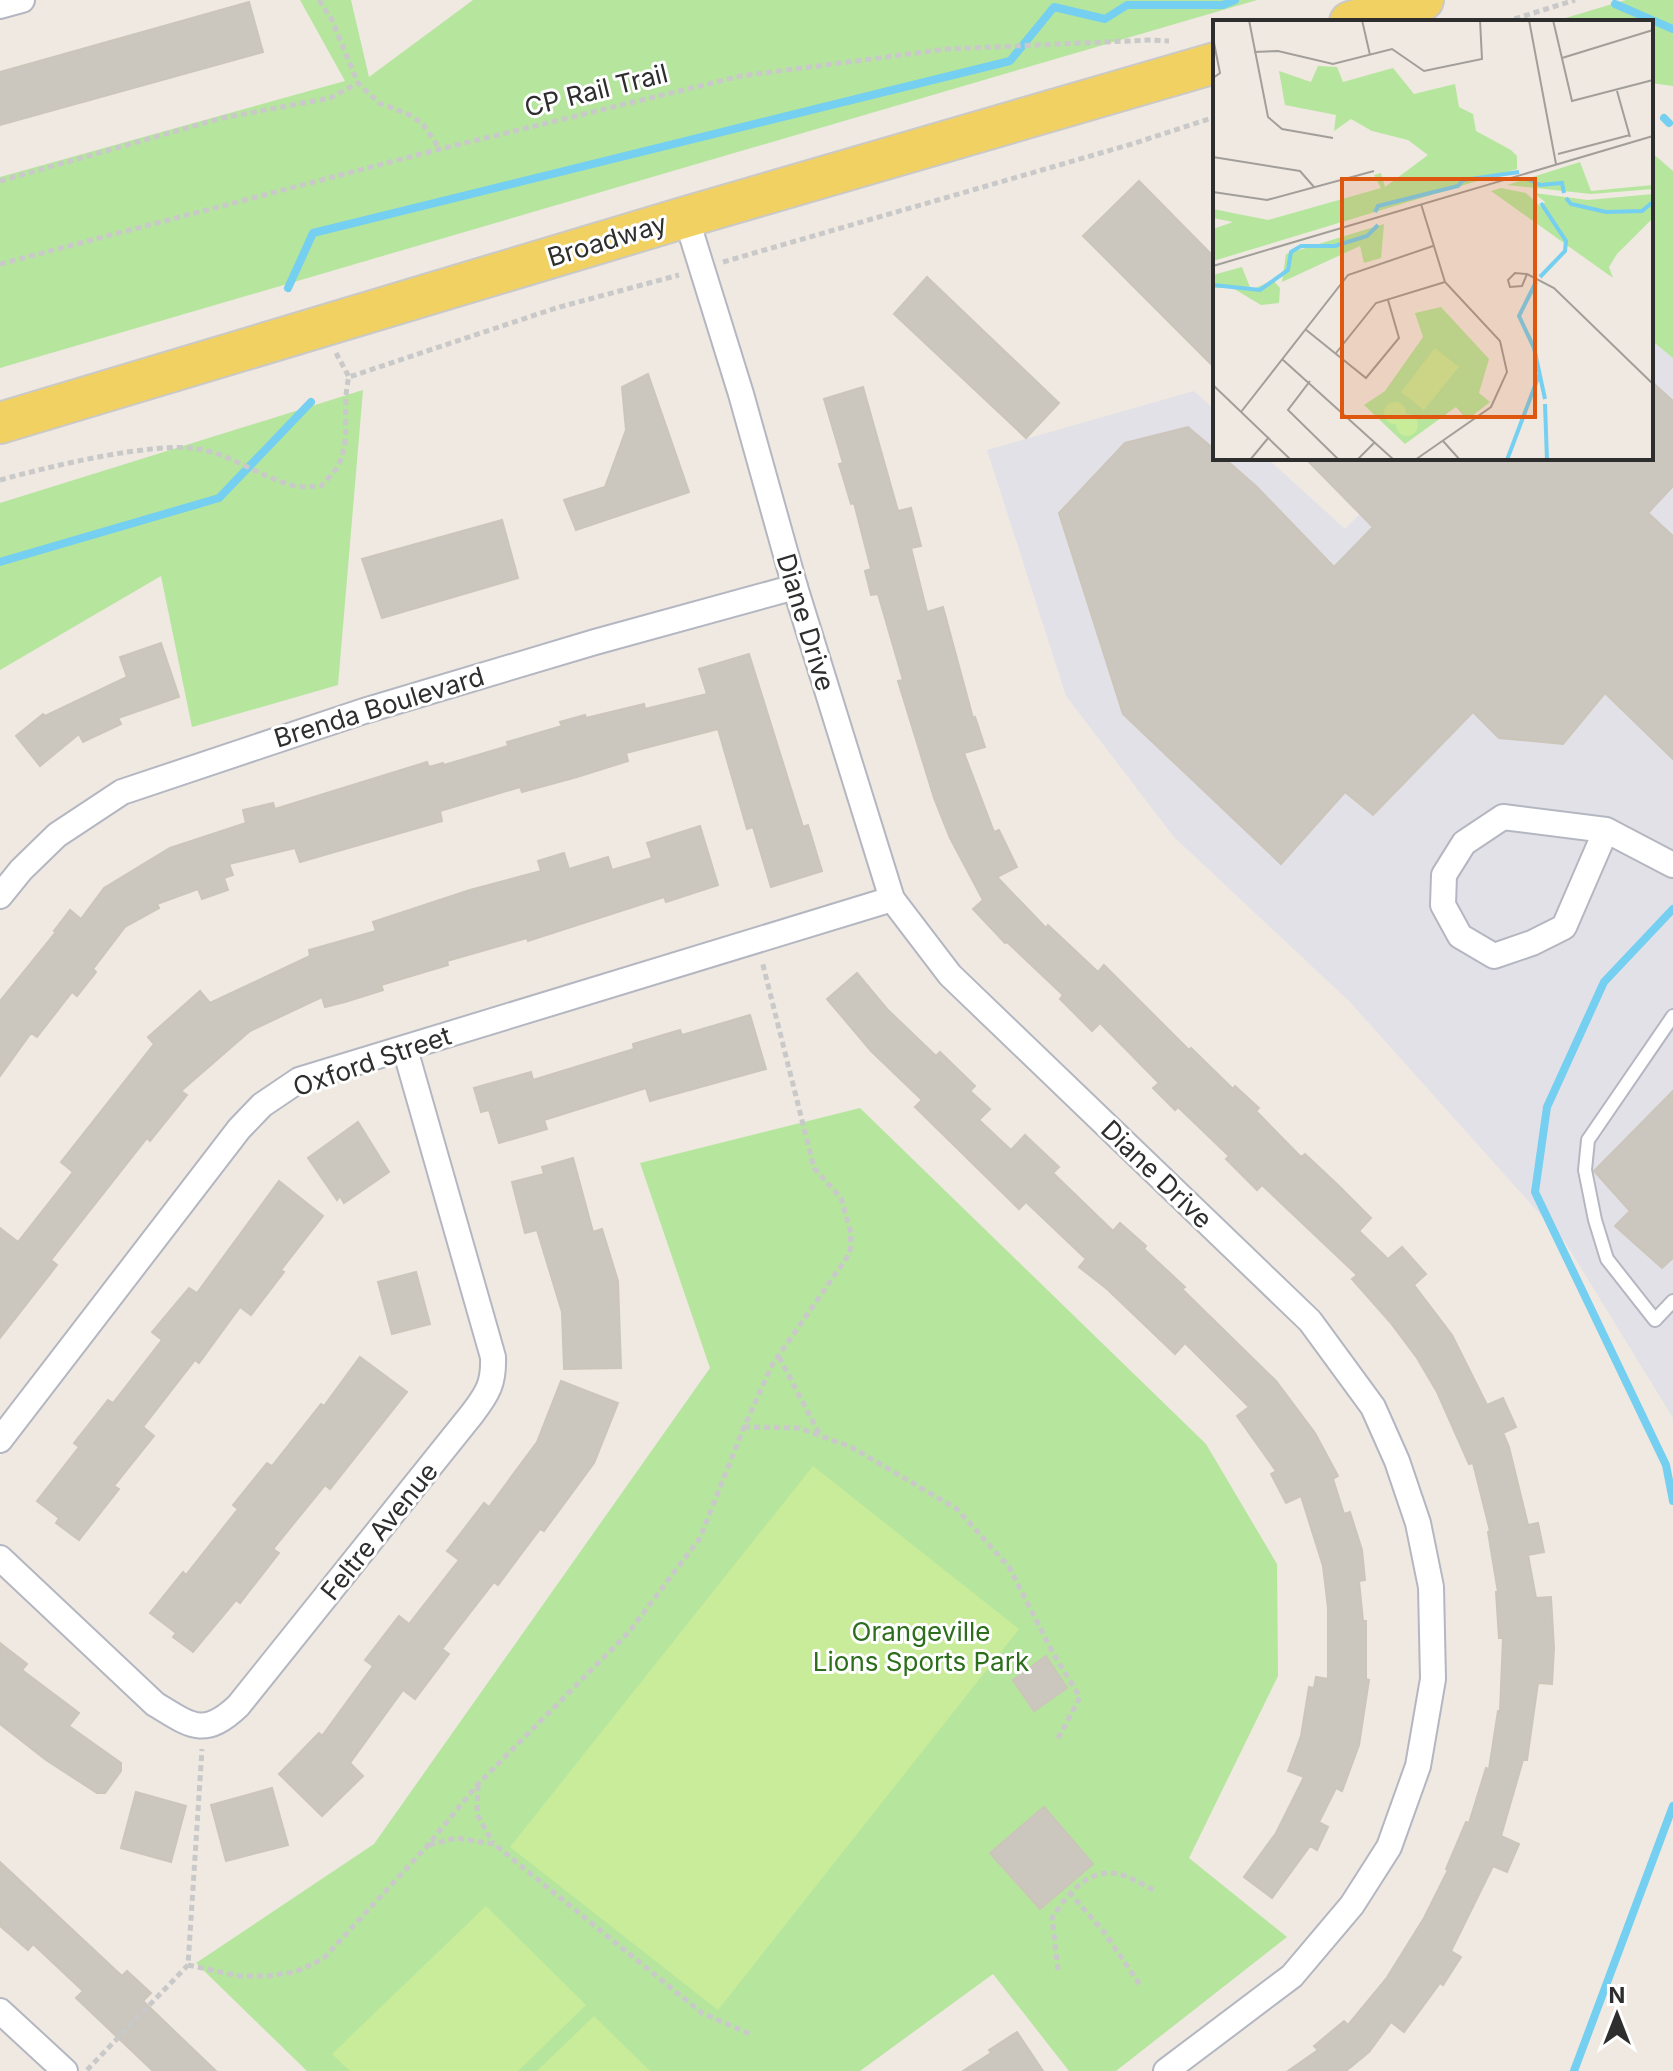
<svg xmlns="http://www.w3.org/2000/svg" width="1673" height="2071" font-family="Inter,sans-serif">
  <style>
    .industrial { fill: #e3e1e8 }
    .green { fill: #b6e59e }
    .pitch { fill: #c9ec9a }
    .lines { fill: none; stroke-linecap: round; stroke-linejoin: round }
    .stream { stroke: #75cff0; stroke-width: 8 }
    .building { fill: #cbc7bf; stroke: #cbc5ba; stroke-width: 2 }
    .lane-casing { stroke: #b4b7c1; stroke-width: 16 }
    .street-casing { stroke: #b4b7c1; stroke-width: 28 }
    .primary-casing { stroke: #c9c9c9; stroke-width: 44 }
    .path { stroke: #c9c9c9; stroke-width: 5; stroke-dasharray: 6 4; stroke-linecap: butt }
    .lane { stroke: #fff; stroke-width: 12 }
    .street { stroke: #fff; stroke-width: 24 }
    .primary { stroke: #f2d163; stroke-width: 40 }
    .labels { text-anchor: middle; dominant-baseline: central; stroke-width: 6; stroke-linejoin: round; paint-order: stroke }
    .street-label { font-size: 26px; fill: #2e2e2e; stroke: #fff }
    .park-label { font-size: 26px; fill: #2c6e1b; stroke: #fff }
    .inset-river { fill: none; stroke: #75cff0; stroke-width: 4 }
    .inset-road { fill: none; stroke: #a29e99; stroke-width: 2 }
    .view { fill: #df570e; fill-opacity: 0.15; stroke: #df570e; stroke-width: 4 }
    .inset-edge { fill: none; stroke: #2e2e2e; stroke-width: 4 }
  </style>
  <rect width="100%" height="100%" fill="#efe9e1"/>
  <polygon class="industrial" points="1651,340 1673,358 1673,1418 1565,1242 1350,1002 1174,837 1066,696 987,450 1194,391 1215,410 1215,458 1267,458 1345,529 1416,458 1651,458"/>
  <g class="green">
    <polygon points="300,0 351,0 369,77 473,0 1257,0 0,368 0,177 345,81"/>
    <polygon points="1626,0 1673,0 1673,86 1651,83 1651,22 1552,22"/>
    <polygon points="1651,152 1673,171 1673,358 1651,340"/>
    <polygon points="363,390 338,685 192,727 161,576 0,670 0,503"/>
    <polygon points="860,1108 1206,1444 1277,1564 1278,1676 1189,1858 1287,1937 1116,2071 1069,2071 993,1974 860,2071 307,2071 196,1963 374,1844 710,1368 640,1163"/>
  </g>
  <g class="pitch">
    <polygon points="813,1466 1019,1629 718,2010 510,1847"/>
    <polygon points="486,1906 586,2005 518,2071 350,2071 332,2054"/>
    <polygon points="594,2016 650,2071 537,2071"/>
  </g>
  <g class="lines">
    <g class="stream">
      <polyline points="1615,4 1673,29"/>
      <polyline points="1664,118 1669,123"/>
      <polyline points="288,288 313,233 1010,61 1054,7 1105,19 1127,5 1223,5 1235,0"/>
      <polyline points="0,562 219,498 311,402"/>
      <polyline points="1673,909 1604,982 1547,1107 1535,1192 1666,1465 1673,1501"/>
      <polyline points="1574,2071 1673,1806"/>
    </g>
  </g>
  <g class="building">
    <polygon points="249,2 263,52 0,125 0,72"/>
    <polygon points="1139,181 1215,258 1215,368 1083,236"/>
    <polygon points="927,277 1059,403 1026,438 894,314"/>
    <polygon points="648,374 689,492 576,530 564,500 605,487 626,430 622,387"/>
    <polygon points="1651,381 1673,401 1673,486 1648,513 1673,536 1673,759 1605,693 1563,744 1499,738 1473,712 1373,815 1345,792 1281,864 1123,714 1059,513 1125,443 1188,427 1215,450 1215,458 1224,458 1257,487 1334,567 1373,527 1305,458 1651,458"/>
    <polygon points="863,387 898,511 911,508 921,546 911,548 927,612 943,607 973,718 975,717 985,747 964,753 994,832 999,830 1017,867 997,877 1046,928 1048,925 1098,972 1104,965 1189,1050 1191,1048 1233,1089 1235,1086 1259,1108 1256,1111 1301,1157 1305,1154 1339,1186 1371,1218 1359,1231 1388,1259 1402,1247 1426,1274 1414,1285 1452,1335 1487,1405 1503,1398 1516,1427 1503,1433 1509,1447 1528,1525 1538,1523 1544,1552 1528,1555 1536,1598 1551,1597 1554,1648 1552,1684 1538,1683 1527,1760 1523,1760 1501,1836 1519,1844 1507,1872 1493,1866 1451,1951 1461,1957 1443,1985 1440,1983 1404,2032 1391,2022 1369,2052 1346,2071 1288,2071 1318,2050 1314,2046 1344,2021 1348,2025 1386,1979 1424,1918 1448,1870 1446,1869 1466,1822 1469,1823 1486,1768 1489,1769 1498,1711 1500,1711 1503,1638 1499,1638 1496,1592 1498,1592 1488,1532 1490,1531 1473,1463 1469,1464 1437,1392 1417,1358 1390,1322 1352,1279 1357,1275 1262,1185 1257,1190 1226,1159 1229,1156 1178,1107 1175,1110 1153,1088 1159,1083 1100,1023 1092,1031 1060,999 1063,995 1007,942 1005,943 973,909 983,900 950,838 934,798 898,681 903,680 878,594 871,595 865,571 871,569 854,503 851,504 839,464 843,463 824,399"/>
    <polygon points="502,520 518,578 382,618 362,559"/>
    <polygon points="161,643 179,697 118,718 121,724 83,742 79,734 40,766 16,736 43,714 45,716 127,677 120,657"/>
    <polygon points="749,654 803,827 808,825 822,871 771,887 753,827 747,829 718,729 626,753 628,761 577,777 522,792 520,787 440,811 442,821 300,862 295,848 229,864 233,875 224,878 228,890 202,899 198,889 157,904 159,908 125,927 93,969 96,972 77,996 72,992 37,1037 31,1033 0,1076 0,1001 56,932 54,931 70,910 81,919 104,888 170,848 246,823 243,810 273,803 275,809 427,762 429,767 443,763 444,765 508,746 507,742 562,726 560,722 585,715 586,718 644,704 645,709 707,694 699,669"/>
    <polygon points="700,826 718,885 666,902 664,897 528,941 527,938 447,961 448,965 381,985 383,990 345,1002 325,1007 322,997 250,1031 181,1091 187,1095 150,1141 147,1138 51,1260 57,1265 0,1338 0,1228 18,1242 73,1172 61,1162 154,1044 148,1037 200,991 210,1003 310,956 309,950 376,931 373,922 470,890 541,871 538,861 564,853 569,869 608,857 612,870 652,858 647,843"/>
    <polygon points="857,973 887,1009 936,1056 940,1052 975,1086 970,1091 990,1109 979,1120 1011,1150 1025,1135 1059,1167 1053,1173 1113,1231 1120,1223 1146,1246 1144,1249 1185,1287 1182,1289 1276,1381 1315,1433 1338,1476 1333,1479 1344,1514 1350,1512 1362,1550 1365,1580 1359,1581 1363,1621 1366,1621 1366,1679 1369,1680 1359,1745 1342,1791 1336,1788 1319,1822 1328,1827 1317,1850 1310,1846 1272,1898 1244,1877 1276,1833 1304,1777 1288,1771 1301,1736 1309,1687 1314,1688 1316,1677 1328,1679 1328,1608 1323,1566 1301,1496 1286,1503 1271,1474 1276,1471 1237,1416 1249,1407 1185,1343 1175,1354 1107,1289 1079,1267 1086,1259 1026,1202 1019,1209 915,1107 922,1100 871,1051 827,999"/>
    <polygon points="750,1015 766,1069 650,1101 646,1088 544,1120 547,1129 499,1143 489,1110 481,1112 474,1088 531,1072 533,1080 634,1049 633,1044 680,1030 682,1035"/>
    <polygon points="1673,1091 1673,1258 1662,1268 1615,1226 1630,1211 1594,1171"/>
    <polygon points="358,1122 389,1172 344,1203 340,1196 337,1200 308,1158"/>
    <polygon points="573,1158 593,1232 602,1229 618,1281 621,1368 564,1369 562,1312 537,1230 525,1233 512,1182 544,1174 542,1167"/>
    <polygon points="279,1181 323,1216 281,1270 284,1272 251,1315 240,1307 199,1363 195,1360 143,1427 154,1436 114,1486 119,1489 79,1540 56,1523 59,1518 37,1501 79,1447 74,1443 108,1400 113,1403 162,1340 152,1332 189,1288 197,1293"/>
    <polygon points="416,1272 430,1324 392,1334 378,1282"/>
    <polygon points="360,1357 407,1392 330,1489 325,1485 273,1549 279,1553 240,1603 236,1600 193,1652 173,1637 176,1633 150,1613 183,1572 186,1575 238,1509 233,1505 267,1463 272,1466 321,1404 324,1406"/>
    <polygon points="561,1381 618,1403 594,1463 544,1531 540,1529 498,1585 494,1582 442,1649 449,1654 415,1699 403,1690 350,1763 363,1776 322,1816 279,1774 319,1733 322,1736 373,1666 365,1660 399,1616 409,1624 459,1560 447,1551 484,1503 489,1507 537,1442"/>
    <polygon points="0,1643 27,1664 22,1670 79,1713 69,1726 121,1763 121,1771 105,1793 97,1793 46,1760 0,1724"/>
    <polygon points="1046,1656 1067,1688 1034,1711 1013,1680"/>
    <polygon points="272,1788 288,1845 226,1861 211,1805"/>
    <polygon points="136,1792 186,1806 171,1862 121,1848"/>
    <polygon points="1044,1807 1093,1864 1040,1909 990,1853"/>
    <polygon points="0,1862 122,1976 127,1971 151,1993 143,2001 216,2071 153,2071 76,1998 83,1991 33,1944 28,1950 0,1926"/>
    <polygon points="1017,2032 1043,2071 963,2071 991,2053 989,2050"/>
  </g>
  <g class="lines">
    <defs>
      <polyline id="lane" points="1673,1016 1588,1140 1585,1170 1595,1220 1607,1259 1655,1320 1673,1301"/>
      <g id="street">
        <polyline points="0,6 22,0"/>
        <polyline points="686,217 741,394 795,587 892,899 950,975 1310,1321 1373,1407 1397,1461 1418,1523 1431,1587 1433,1679 1418,1766 1389,1847 1352,1905 1292,1976 1166,2071"/>
        <polyline points="1606,830 1564,927 1532,943 1494,956 1460,936 1443,905 1444,875 1464,843 1503,817 1606,830 1673,865"/>
        <polyline points="0,896 21,870 57,835 122,792 364,711 595,642 795,587"/>
        <polyline points="0,1440 239,1129 262,1105 299,1080 892,899"/>
        <path d="M0,1558L155,1704C191,1726 204,1738 238,1706L472,1414C488,1393 494,1383 493,1357L405,1049"/>
        <polyline points="0,2011 65,2071"/>
      </g>
      <g id="primary">
        <polyline points="1350,22 1423,0"/>
        <polyline points="0,423 686,217 1215,63"/>
      </g>
    </defs>
    <use href="#lane" class="lane-casing"/>
    <use href="#street" class="street-casing"/>
    <use href="#primary" class="primary-casing"/>
    <g class="path">
      <polyline points="319,0 331,18 358,83 379,103 408,114 422,123 440,149"/>
      <polyline points="1505,22 1575,0"/>
      <polyline points="0,181 222,118 330,98 358,83"/>
      <polyline points="723,262 1132,144 1215,117"/>
      <polyline points="0,264 440,149 741,76 947,49 1151,40 1169,41"/>
      <polyline points="336,353 349,377"/>
      <path d="M0,480C48,467 153,441 199,449C232,455 259,476 291,485C300,488 312,486 321,486C326,480 334,473 338,466C352,438 341,406 349,377L556,308L679,275"/>
      <polyline points="779,1357 820,1435"/>
      <polyline points="744,1427 799,1428 851,1447 957,1509 1009,1567 1054,1655 1080,1697 1056,1742"/>
      <polyline points="478,1785 477,1814 493,1843"/>
      <polyline points="429,1845 456,1838 494,1844 702,2013 750,2034"/>
      <polyline points="1069,1892 1104,1932 1140,1985"/>
      <polyline points="188,1965 239,1976 268,1976 295,1972 323,1959 428,1845 478,1784 629,1632 700,1538 744,1427 772,1365 850,1253 851,1233 841,1198 814,1168 762,961"/>
      <path d="M1058,1970L1052,1918C1066,1896 1088,1867 1118,1874C1130,1876 1143,1885 1154,1890"/>
      <polyline points="87,2070 188,1965 202,1749"/>
    </g>
    <use href="#lane" class="lane"/>
    <use href="#street" class="street"/>
    <use href="#primary" class="primary"/>
  </g>
  <g class="labels">
    <g class="street-label">
      <text transform="translate(596 90) rotate(-14)">CP Rail Trail</text>
      <text transform="translate(607 240) rotate(-17)">Broadway</text>
      <text transform="translate(806 622) rotate(73)">Diane Drive</text>
      <text transform="translate(379 707) rotate(-17)">Brenda Boulevard</text>
      <text transform="translate(372 1061) rotate(-19)">Oxford Street</text>
      <text transform="translate(1157 1174) rotate(44)">Diane Drive</text>
      <text transform="translate(379 1531) rotate(-51)">Feltre Avenue</text>
    </g>
    <g class="park-label">
      <text x="921" y="1631">Orangeville<tspan x="921" dy="30">Lions Sports Park</tspan></text>
    </g>
  </g>
  <g transform="translate(1213 20)">
    <rect width="440" height="440" fill="#efe9e1"/>
    <path d="M105,46L124,47L130,62L180,48L201,74L242,64L246,87L260,94L263,111L298,130L304,136V149L0,241V209L20,202L0,198V189L55,200L168,168L161,155L168,153L172,167L215,135L195,120L159,111L138,99L121,111L123,95L72,85L66,51L98,62ZM367,142L378,171L440,165V169L378,174L294,165ZM288,168L313,173L328,187L332,182L321,173L375,180L440,174V198L404,234L396,247L400,258L278,171ZM171,204L168,238L151,243L147,226L69,262L73,234ZM29,247L38,270L60,260L67,268L66,283L48,285L18,267L0,268V255ZM228,287L276,339L266,373L277,382L254,400L243,387L192,424L151,385L172,371L210,317L202,293Z" fill="#b6e59e"/>
    <path d="M222,328L246,347L211,390L188,372ZM171 393a11 11 0 1 1 22 0a11 11 0 1 1-22 0ZM183 405a11 11 0 1 1 22 0a11 11 0 1 1-22 0Z" fill="#c9ec9a"/>
    <path class="inset-river" d="M315,159L327,165L349,163L351,173M353,178L358,184L393,192L429,191L440,182M162,192L165,186L245,166L250,160L306,152M327,257L352,231L353,221L328,183M323,262L306,296L321,328L332,379M0,265L47,270L75,250L78,232L88,226H122L154,216L165,205M332,384L334,440M294,440L326,355"/>
    <path class="inset-road" d="M36,0L55,97L69,109L120,118M149,0L157,35M316,0L343,144M340,0L359,81L440,60M0,18L7,53L0,58M41,32L65,31L120,44L179,29L211,51L269,39L267,0M349,38L440,10M404,71L417,117M345,134L417,115M0,137L87,151L101,167M0,172L54,180L161,151M0,246L440,116M314,254L309,266L297,267L295,260L302,253L314,254L341,268L440,364M92,309L153,358L186,318L175,280M123,333L163,283L232,262M69,339L181,440M97,361L75,390L126,440M0,365L78,440M28,392L135,255L220,226M230,421L247,440M37,440L56,417M144,440L162,422M202,440L278,387L294,352L287,321L232,262L208,184"/>
    <path class="view" d="M129,159H322V397H129Z"/>
    <rect width="440" height="440" class="inset-edge"/>
  </g>
  <g transform="translate(1617 2015)" stroke="#ffffff" stroke-width="6" paint-order="stroke">
  <path d="M0-6L14 30L0 20L-14 30Z" fill="#2e2e2e"/>
  <text y="-12" font-size="22" font-weight="bold" text-anchor="middle" fill="#2e2e2e">N</text>
  </g>
</svg>
